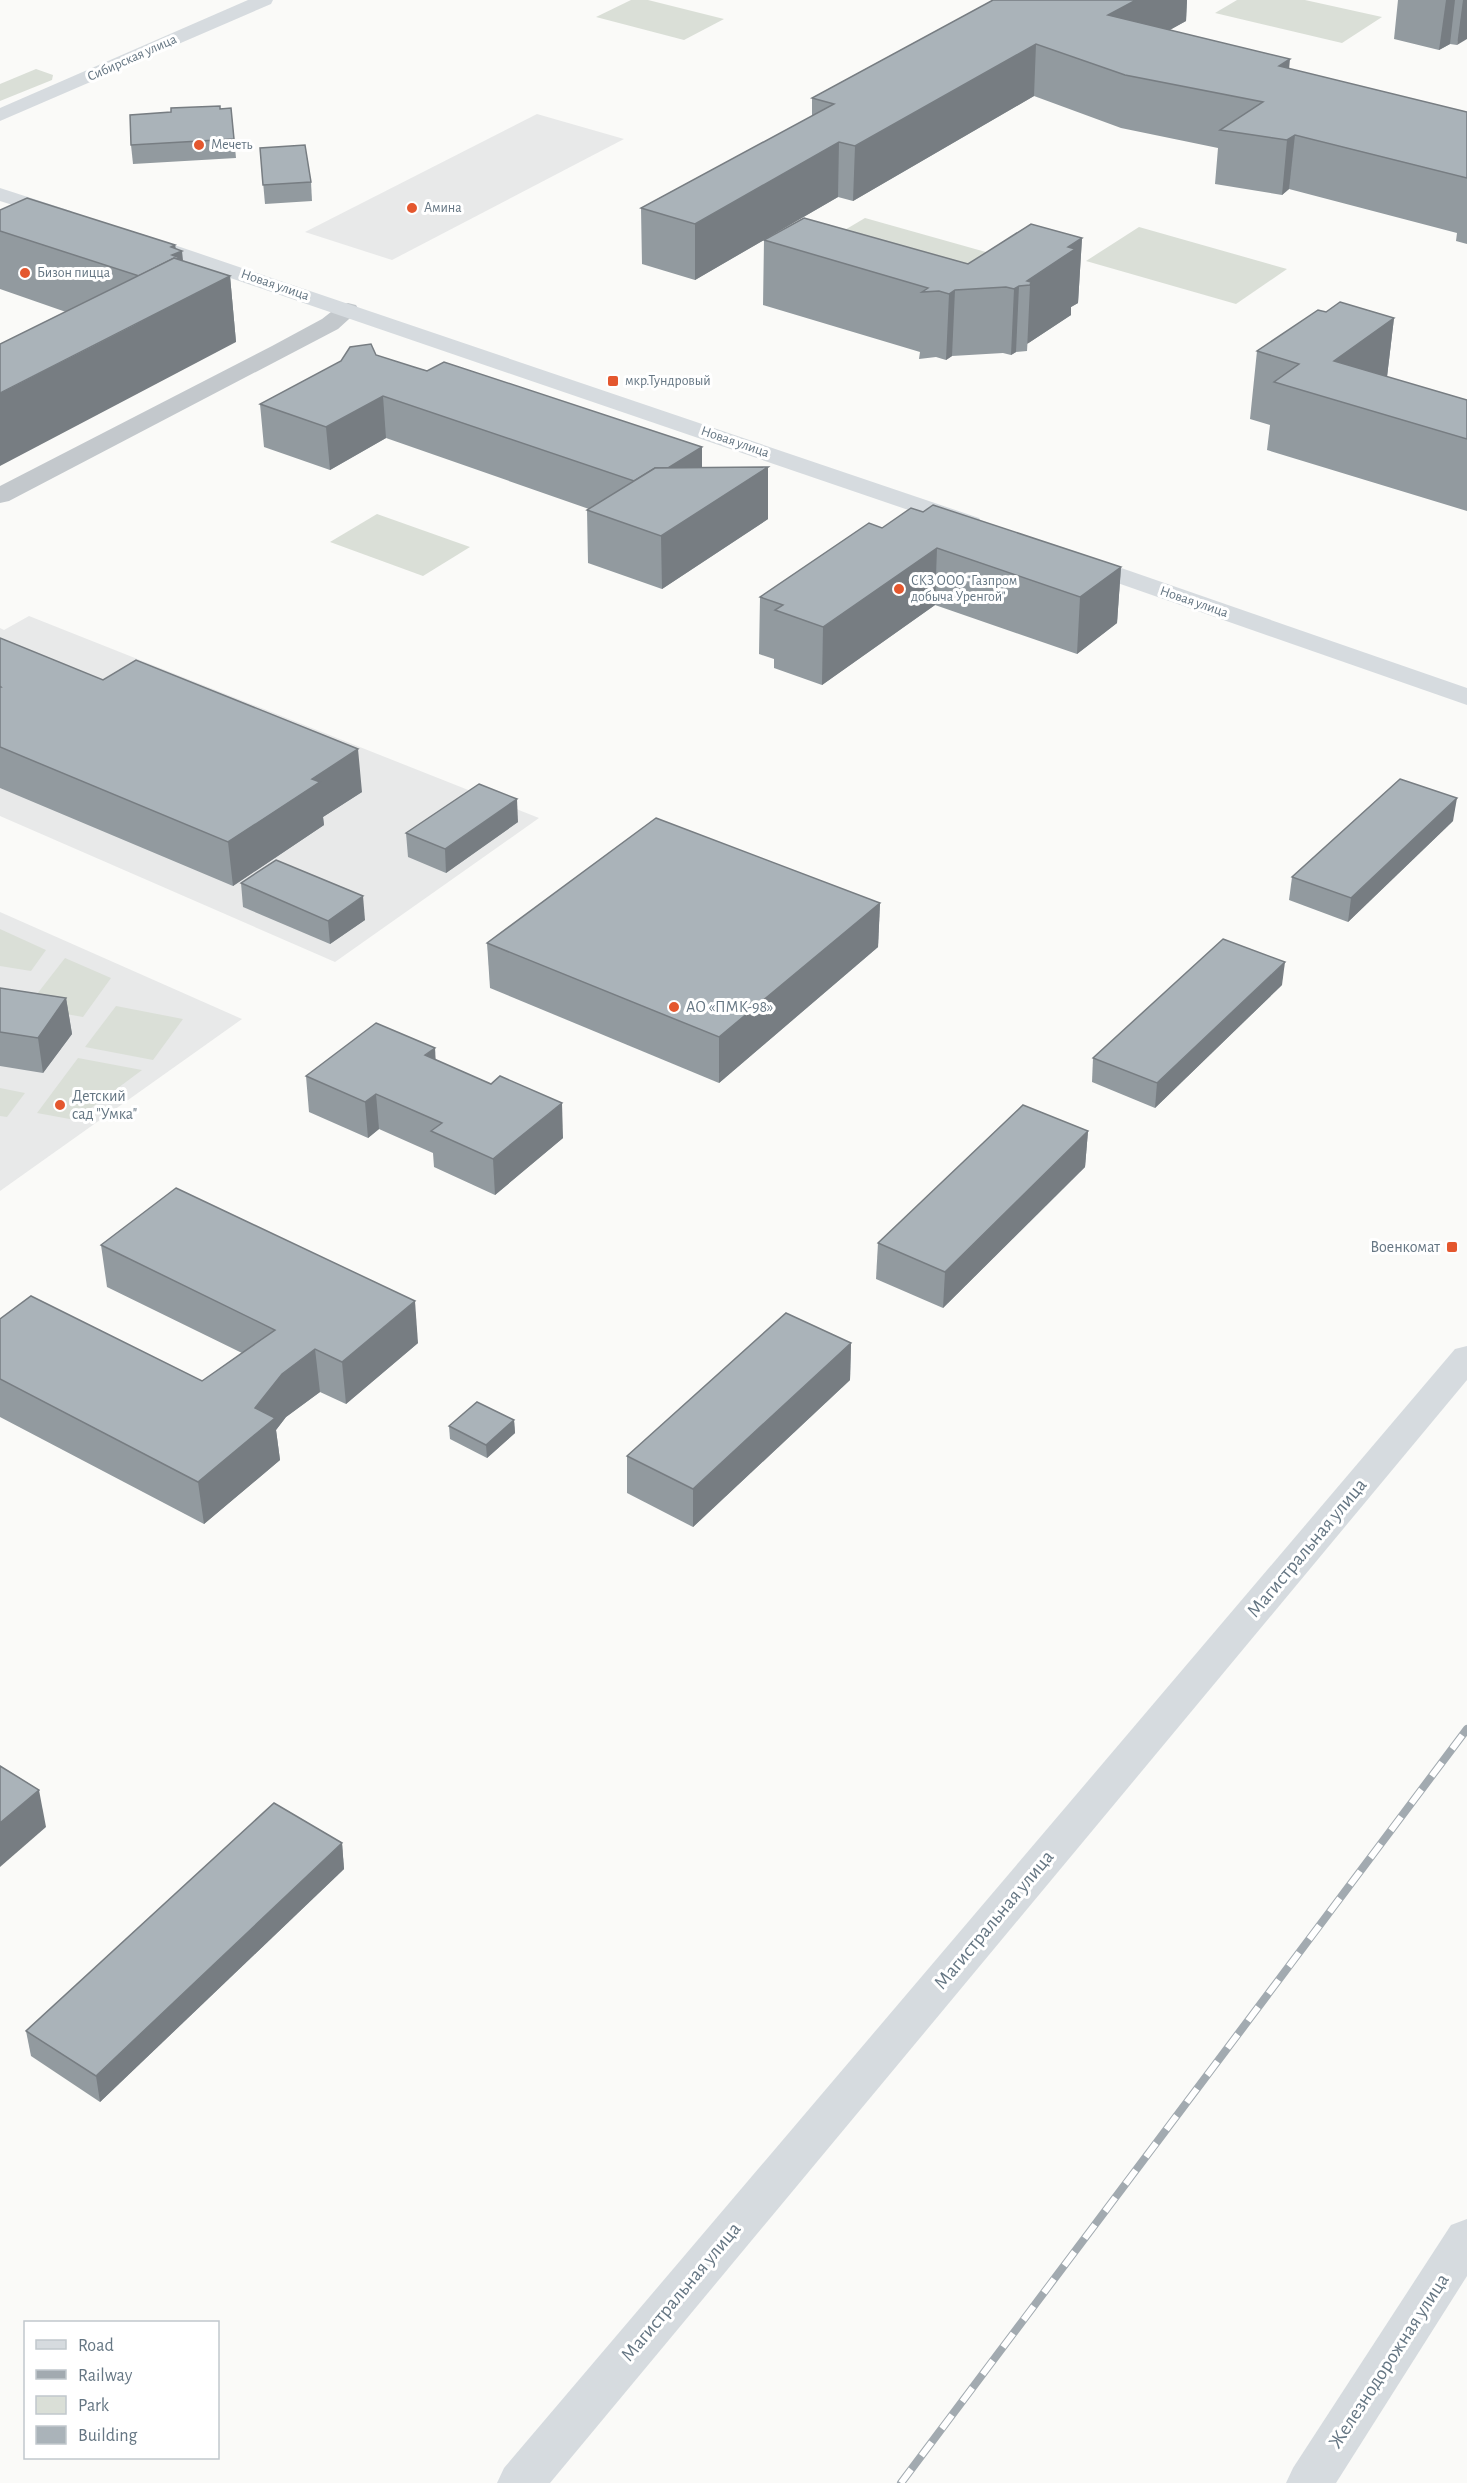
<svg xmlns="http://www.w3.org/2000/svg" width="1467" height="2483" font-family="'Alegreya Sans',sans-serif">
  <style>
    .built { fill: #e8e9e9 }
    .green { fill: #dadfd7 }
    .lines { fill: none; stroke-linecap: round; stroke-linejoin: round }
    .street { fill: #c3c8cc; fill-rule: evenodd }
    .secondary { fill: #d6dbdf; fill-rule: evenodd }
    .rail-casing { stroke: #a2aab0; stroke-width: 8 }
    .rail { stroke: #fff; stroke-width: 6; stroke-dasharray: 17; stroke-linecap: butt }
    .wall { fill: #929a9f }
    .shaded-wall { fill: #777d82 }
    .building { fill: #aab3b9; stroke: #777d82; stroke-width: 1.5 }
    .poi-dot { fill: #e4572e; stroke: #fff; stroke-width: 2 }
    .labels { text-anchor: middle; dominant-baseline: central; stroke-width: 6; stroke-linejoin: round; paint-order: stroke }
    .far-street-label { font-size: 14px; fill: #657683; stroke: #fff }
    .far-poi-label { font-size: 14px; fill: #657683; stroke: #fff; text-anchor: start }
    .poi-label { font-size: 16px; fill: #657683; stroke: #fff; text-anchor: start }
    .near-street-label { font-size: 20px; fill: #657683; stroke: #fff }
  </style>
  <rect width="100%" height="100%" fill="#fafaf8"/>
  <g class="built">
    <polygon points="537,114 624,139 392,260 305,232"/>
    <polygon points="29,616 539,818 335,962 0,816 0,628 4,630"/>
    <polygon points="0,912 242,1019 0,1191"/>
  </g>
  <g class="green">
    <polygon points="631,0 648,0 724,19 684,40 596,17"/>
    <polygon points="1237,0 1305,0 1382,17 1342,43 1215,13"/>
    <polygon points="36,69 53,75 52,80 0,101 0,84"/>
    <polygon points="865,218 1000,256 947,289 811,250"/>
    <polygon points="1139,227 1287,269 1236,304 1086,261"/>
    <polygon points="377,514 470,547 423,576 330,542"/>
    <polygon points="0,929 46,950 31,971 0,966"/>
    <polygon points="65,958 111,978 83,1017 27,1007"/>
    <polygon points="116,1006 183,1019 153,1060 85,1047"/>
    <polygon points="78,1058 142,1070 75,1120 37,1113"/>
    <polygon points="0,1088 25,1093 7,1117 0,1116"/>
  </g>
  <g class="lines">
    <polygon class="street" points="348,303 356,305 359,310 338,329 9,501 0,503 0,486 272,346 322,319 340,305"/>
    <g class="secondary">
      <polygon points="248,0 273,0 271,4 0,121 0,108"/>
      <polygon points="0,188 71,211 75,215 71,219 64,221 0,201"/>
      <polygon points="139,233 979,518 982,523 979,528 970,530 961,528 131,244 128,239 131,234"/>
      <polygon points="1078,553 1467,688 1467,705 1069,566 1065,561 1069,556"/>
      <polygon points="1467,1346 1467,1380 550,2483 497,2483 504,2468 1455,1349"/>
      <polygon points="1467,2219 1467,2276 1336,2483 1286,2483 1293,2468 1451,2225"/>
    </g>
    <defs>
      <polyline id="rail" points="901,2483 1467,1729"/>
    </defs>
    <use href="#rail" class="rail-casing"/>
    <use href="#rail" class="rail"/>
  </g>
  <g class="wall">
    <polygon points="993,0 1187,0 1186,21 1169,30 1289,69 1467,112 1467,244 1456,241 1457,233 1289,189 1282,195 1215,184 1218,148 1121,128 1034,96 853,201 838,197 695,280 642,264 641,208 812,116 812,98"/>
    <polygon points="1398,0 1467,0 1457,45 1450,44 1439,50 1394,39"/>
    <polygon points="231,108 236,158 133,164 131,145 220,109"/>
    <polygon points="260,148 311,182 312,201 265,204"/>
    <polygon points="0,210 175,245 176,249 183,261 230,276 236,342 66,312 0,289"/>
    <polygon points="1082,238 1078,303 1071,307 1071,315 1027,344 1027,351 1016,352 1011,355 1003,353 952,356 946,360 936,357 919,359 920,352 763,305 764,240 968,264"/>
    <polygon points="1326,312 1394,318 1387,377 1467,400 1467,511 1267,450 1270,425 1250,419 1257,351"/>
    <polygon points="376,355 414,367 702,447 702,468 768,467 768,519 662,589 588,563 587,510 589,509 386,438 330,470 264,447 260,404"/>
    <polygon points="923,512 1121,567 1117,623 1077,654 935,605 822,685 774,668 774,659 759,654 760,597 882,528"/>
    <polygon points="0,638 362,792 323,817 324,825 233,886 0,788"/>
    <polygon points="1453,821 1348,922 1289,900 1292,877"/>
    <polygon points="518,822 446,873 408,857 406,833"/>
    <polygon points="241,883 365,920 330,944 243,907"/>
    <polygon points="880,903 878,947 719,1083 490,988 487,943"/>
    <polygon points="1282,985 1155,1108 1092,1082 1093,1058"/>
    <polygon points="0,988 66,998 72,1034 43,1073 0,1066"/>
    <polygon points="435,1060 563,1138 495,1195 434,1167 433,1153 379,1129 368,1138 309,1112 306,1076"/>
    <polygon points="1088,1131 1085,1167 943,1308 876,1279 878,1243"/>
    <polygon points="101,1245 418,1343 346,1404 320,1392 286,1417 276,1430 280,1460 204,1524 0,1417 0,1319 202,1381 242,1353 107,1287"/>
    <polygon points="851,1343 850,1380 693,1527 627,1493 627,1456"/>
    <polygon points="514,1420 515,1433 487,1458 450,1439 449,1426"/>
    <polygon points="342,1843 344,1869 100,2102 31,2056 26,2031"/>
  </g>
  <g class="shaded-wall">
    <polygon points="1136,0 1187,0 1186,21 1104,67 1108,15"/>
    <polygon points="1446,0 1455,0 1450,44 1439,50"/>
    <polygon points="1463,0 1467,0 1467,39 1457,45"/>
    <polygon points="1036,44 1034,96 853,201 855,146"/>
    <polygon points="1290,59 1285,112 1279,66"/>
    <polygon points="1295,135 1289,189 1282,195 1287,140"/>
    <polygon points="839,142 838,197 695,280 695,224"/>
    <polygon points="1082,238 1078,303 1071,307 1071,315 1027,344 1027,351 1030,285 1027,281 1068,247"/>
    <polygon points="175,245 176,253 182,251 187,298 230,276 236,342 0,466 0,393 146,319 171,247"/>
    <polygon points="1019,286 1016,352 1011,355 1014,289"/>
    <polygon points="955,290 952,356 946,360 949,294"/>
    <polygon points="1394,318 1386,385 1334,361"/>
    <polygon points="383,396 386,438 330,470 326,427"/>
    <polygon points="702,447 702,490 642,484"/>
    <polygon points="768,467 768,519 662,589 661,536"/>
    <polygon points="937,548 935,605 822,685 823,627"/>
    <polygon points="1121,567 1117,623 1077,654 1080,597"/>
    <polygon points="358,749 362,792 323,817 324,825 233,886 228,842 312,779"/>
    <polygon points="1457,798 1453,821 1348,922 1351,898"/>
    <polygon points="517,799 518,822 446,873 445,849"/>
    <polygon points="363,896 365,920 330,944 328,921"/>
    <polygon points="880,903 878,947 719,1083 719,1037"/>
    <polygon points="1285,962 1282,985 1155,1108 1157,1083"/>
    <polygon points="66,998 72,1034 43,1073 38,1038"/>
    <polygon points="435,1048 437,1083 425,1055"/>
    <polygon points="376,1094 379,1129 368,1138 365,1102"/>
    <polygon points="562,1103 563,1138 495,1195 493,1159"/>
    <polygon points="1088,1131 1085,1167 943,1308 945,1272"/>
    <polygon points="415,1301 418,1343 346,1404 342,1362"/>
    <polygon points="851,1343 850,1380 693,1527 693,1489"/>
    <polygon points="315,1349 320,1392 286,1417 276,1430 280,1460 204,1524 198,1482 282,1374"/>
    <polygon points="514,1420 515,1433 487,1458 486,1445"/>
    <polygon points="39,1790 46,1827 0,1867 0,1823"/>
    <polygon points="342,1843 344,1869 100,2102 96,2076"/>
  </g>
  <g class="building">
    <polygon points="993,0 1136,0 1108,15 1290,59 1279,66 1467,112 1467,178 1295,135 1287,140 1220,130 1263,102 1125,75 1036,44 855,146 839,142 695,224 641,208 834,104 812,98"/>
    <polygon points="220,106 220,109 231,108 234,139 131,145 130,115 171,112 171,108"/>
    <polygon points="305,145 311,182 263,185 260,148"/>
    <polygon points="27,198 175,245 171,247 182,251 172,255 180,258 177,259 174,258 139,276 0,231 0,210"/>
    <polygon points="804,218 968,264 1031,224 1082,238 1068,247 1075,249 1027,281 1031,282 1030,285 1019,286 1014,289 1006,287 955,290 949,294 939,291 922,292 928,288 764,240"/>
    <polygon points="174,258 230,276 0,393 0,344"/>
    <polygon points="1340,302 1394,318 1334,361 1467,400 1467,439 1274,382 1299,364 1257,351 1318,310 1326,312"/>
    <polygon points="371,344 376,355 414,367 427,371 444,362 702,447 668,468 655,468 634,481 383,396 326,427 260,404 341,361 350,347"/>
    <polygon points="768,467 661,536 587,510 655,468"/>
    <polygon points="933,505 1121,567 1080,597 937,548 823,627 775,610 783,605 760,597 869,523 882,528 911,508 923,512"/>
    <polygon points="0,638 103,680 136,660 358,749 312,779 320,782 228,842 0,747 0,687 1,687 0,686"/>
    <polygon points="1400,779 1457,798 1351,898 1292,877"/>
    <polygon points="479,784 517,799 445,849 406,833"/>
    <polygon points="656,818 880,903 719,1037 487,943"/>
    <polygon points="276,860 363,896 328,921 241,883"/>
    <polygon points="1223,939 1285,962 1157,1083 1093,1058"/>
    <polygon points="0,988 66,998 38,1038 0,1032"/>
    <polygon points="376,1023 435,1048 425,1055 491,1084 500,1076 562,1103 493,1159 431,1131 442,1123 376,1094 365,1102 306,1076"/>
    <polygon points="1023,1105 1088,1131 945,1272 878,1243"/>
    <polygon points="176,1188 415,1301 342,1362 315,1349 282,1374 255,1408 275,1418 198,1482 0,1379 0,1319 31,1296 202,1381 275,1330 101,1245"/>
    <polygon points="786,1313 851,1343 693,1489 627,1456"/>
    <polygon points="477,1402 514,1420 486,1445 449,1426"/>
    <polygon points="0,1766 39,1790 0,1823"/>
    <polygon points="274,1803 342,1843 96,2076 26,2031"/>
  </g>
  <g class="poi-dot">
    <circle cx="199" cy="145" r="6"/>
    <circle cx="412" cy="208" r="6"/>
    <circle cx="25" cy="273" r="6"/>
    <rect x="607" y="375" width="12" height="12" rx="3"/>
    <circle cx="899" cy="589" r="6"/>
    <circle cx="674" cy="1007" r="6"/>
    <circle cx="60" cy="1105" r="6"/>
    <rect x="1446" y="1241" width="12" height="12" rx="3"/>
  </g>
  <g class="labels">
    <g class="far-street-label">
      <text transform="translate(132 58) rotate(-24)">Сибирская улица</text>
      <text transform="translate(275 285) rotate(19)">Новая улица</text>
      <text transform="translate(735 442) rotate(19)">Новая улица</text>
      <text transform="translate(1194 602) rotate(19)">Новая улица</text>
    </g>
    <g class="far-poi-label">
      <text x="211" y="145">Мечеть</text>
      <text x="424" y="208">Амина</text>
      <text x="37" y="273">Бизон пицца</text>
      <text x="625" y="381">мкр.Тундровый</text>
      <text x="911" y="581">СКЗ ООО "Газпром<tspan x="911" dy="16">добыча Уренгой"</tspan></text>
    </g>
    <g class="poi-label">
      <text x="686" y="1007">АО «ПМК-98»</text>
      <text x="72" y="1096">Детский<tspan x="72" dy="18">сад "Умка"</tspan></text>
      <text x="1440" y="1247" text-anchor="end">Военкомат</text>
    </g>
    <g class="near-street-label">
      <text transform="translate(1307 1548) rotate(-50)">Магистральная улица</text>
      <text transform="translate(994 1920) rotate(-50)">Магистральная улица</text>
      <text transform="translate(681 2292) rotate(-50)">Магистральная улица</text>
      <text transform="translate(1389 2361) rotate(-57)">Железнодорожная улица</text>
    </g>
  </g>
  <rect x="24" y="2321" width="195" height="138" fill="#ffffff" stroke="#c1c8cd" stroke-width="1.5"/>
  <rect x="36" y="2340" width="30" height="9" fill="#d6dbdf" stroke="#c1c8cd" stroke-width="1.5"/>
  <text x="78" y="2351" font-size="18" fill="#657683">Road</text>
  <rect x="36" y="2370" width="30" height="9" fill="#a2aab0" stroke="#c1c8cd" stroke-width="1.5"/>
  <text x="78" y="2381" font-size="18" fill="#657683">Railway</text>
  <rect x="36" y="2396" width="30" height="18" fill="#dadfd7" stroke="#c1c8cd" stroke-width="1.5"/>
  <text x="78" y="2411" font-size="18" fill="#657683">Park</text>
  <rect x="36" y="2426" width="30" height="18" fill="#aab3b9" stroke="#c1c8cd" stroke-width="1.5"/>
  <text x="78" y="2441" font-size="18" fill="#657683">Building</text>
</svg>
